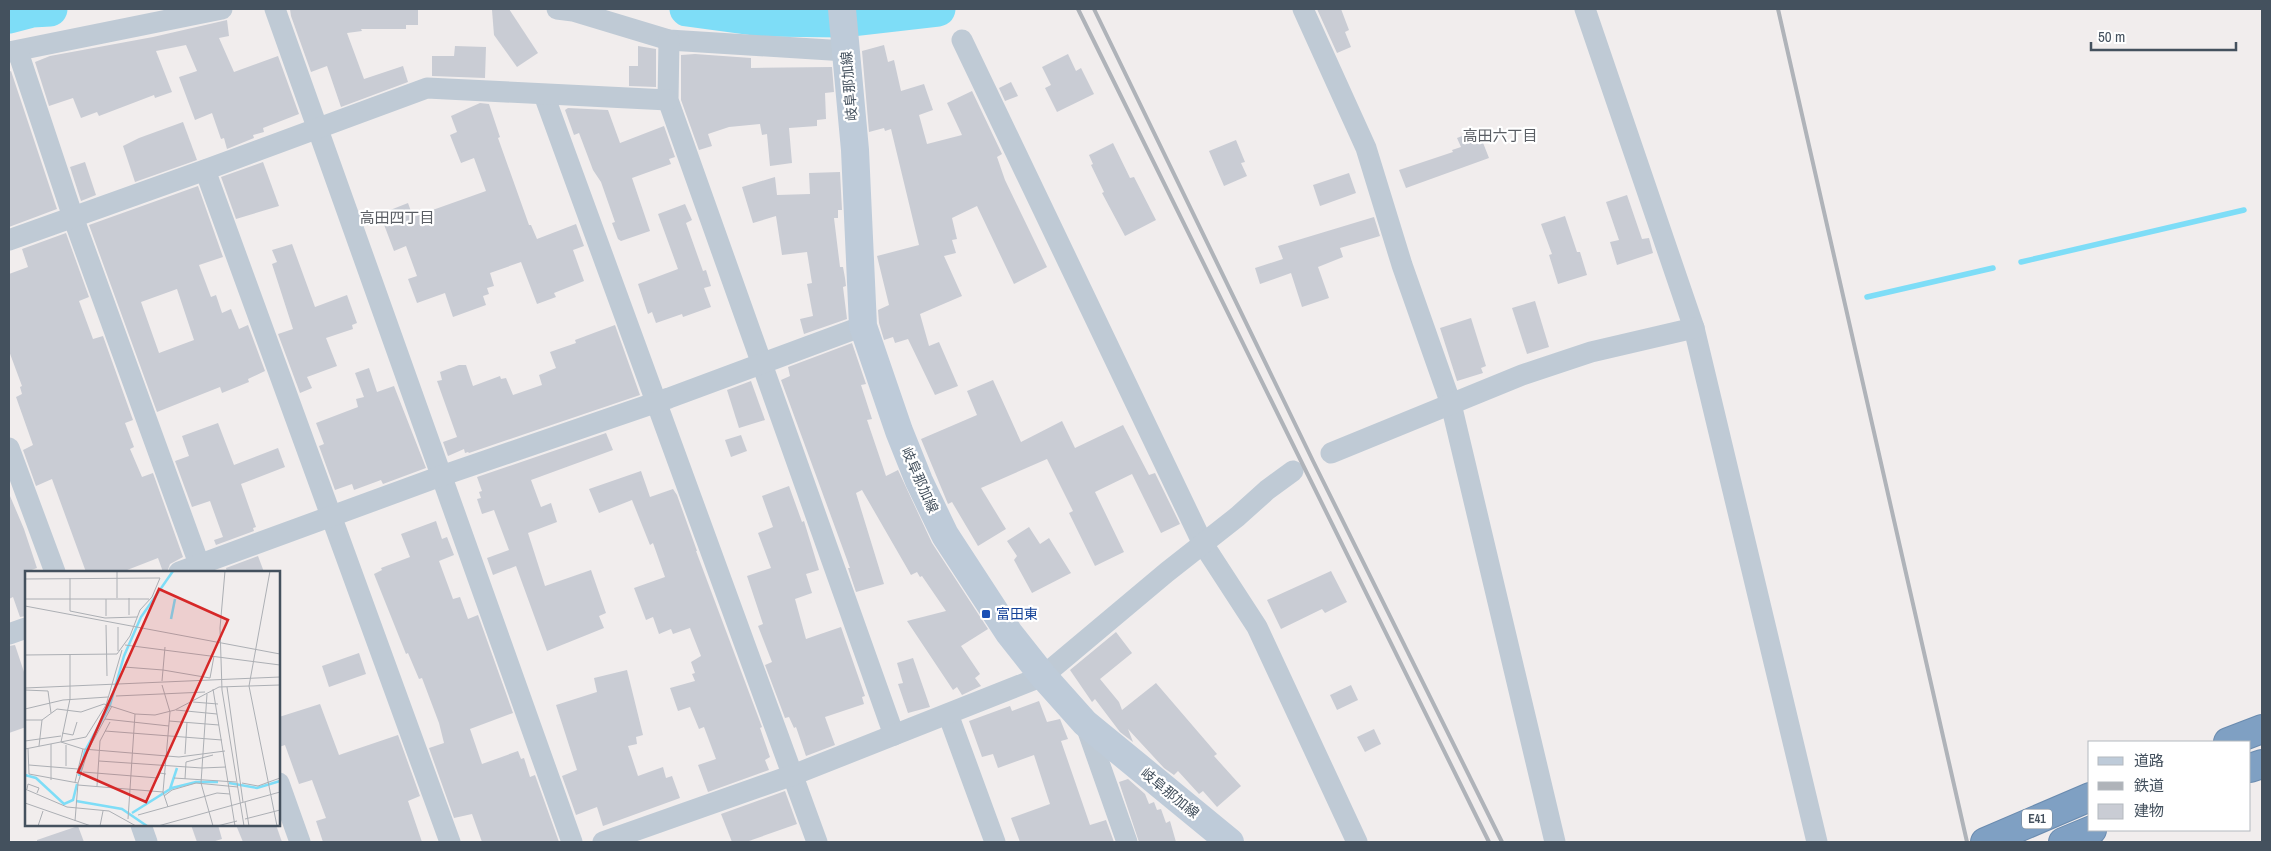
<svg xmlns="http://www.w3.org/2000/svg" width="2271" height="851" font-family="'Archivo Narrow','Noto Sans JP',sans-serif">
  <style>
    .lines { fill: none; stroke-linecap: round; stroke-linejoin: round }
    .stream { stroke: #7eddf7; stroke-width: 5.5 }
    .river { stroke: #7eddf7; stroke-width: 35 }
    .building { fill: #c9ccd4; fill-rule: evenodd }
    .motorway-casing { stroke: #6a8baf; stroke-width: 30 }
    .minor { stroke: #bfcad5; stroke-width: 21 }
    .secondary { stroke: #becbd9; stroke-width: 28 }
    .motorway { stroke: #7fa0c3; stroke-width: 28 }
    .rail { stroke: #afb3b9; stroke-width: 4 }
    .transit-dot { fill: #1a4fb4; stroke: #fff; stroke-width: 2 }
    .labels { text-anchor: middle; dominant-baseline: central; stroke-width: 4.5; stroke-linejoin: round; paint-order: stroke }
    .shield { fill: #fff; stroke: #7c858e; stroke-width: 1 }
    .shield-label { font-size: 12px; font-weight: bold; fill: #44515e }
    .street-label { font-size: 14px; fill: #44515e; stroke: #fff }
    .transit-label { font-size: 14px; fill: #164399; stroke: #fff; text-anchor: start }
    .neighbourhood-label { font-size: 15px; fill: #5a5e64; stroke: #fff }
    .inset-river { fill: none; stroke: #7eddf7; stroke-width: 2.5 }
    .inset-road { fill: none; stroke: #acafb4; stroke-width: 1 }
    .view { fill: #d62828; fill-opacity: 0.15; stroke: #d62828; stroke-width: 2.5 }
    .inset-edge { fill: none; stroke: #44515e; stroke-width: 2.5 }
  </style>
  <rect width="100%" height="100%" fill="#f1eded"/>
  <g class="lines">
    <g class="stream">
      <polyline points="2021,262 2244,210"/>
      <polyline points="1867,297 1993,268"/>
    </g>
    <g class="river">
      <polyline points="687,9 761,19 842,20 938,9"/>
      <polyline points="9,16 32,10 50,9"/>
    </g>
  </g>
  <g class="building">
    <polygon points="290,9 418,9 418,25 406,25 406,29 361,29 362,31 347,33 364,79 403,66 408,82 341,107 327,66 311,72 291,16"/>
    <polygon points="509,9 538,53 517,67 494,35 492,10"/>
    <polygon points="1317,9 1341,9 1349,30 1345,32 1351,47 1337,53"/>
    <polygon points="227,20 229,36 219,38 234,72 278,56 299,114 263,128 264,132 253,135 254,138 227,149 224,138 221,139 212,113 195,120 179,77 197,71 186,45 156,51 172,92 155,98 154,95 99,116 97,112 81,118 73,98 49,106 35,62 50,56 153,37"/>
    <polygon points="884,45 888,62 894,60 901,91 924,84 933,110 919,115 927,144 962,135 947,103 972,91 1002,154 997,157 1005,180 1047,267 1014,284 977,206 952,218 957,239 952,240 956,253 944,256 962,296 920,314 929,346 939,342 958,386 935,395 908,339 895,343 893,337 884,340 879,323 878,310 889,305 877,256 919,245 891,129 885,131 884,128 869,132 862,51"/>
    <polygon points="455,46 486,47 485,78 432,76 432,56 454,56"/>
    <polygon points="638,46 656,49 656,87 629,86 629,66 638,66"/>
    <polygon points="695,54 751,58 751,68 832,67 834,92 825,93 826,119 817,120 817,126 789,128 792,163 770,166 767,134 762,135 760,124 729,127 708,134 712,146 699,150 681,100 681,55"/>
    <polygon points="1068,54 1076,71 1081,68 1094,94 1057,112 1045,88 1051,85 1042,67"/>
    <polygon points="11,71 57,209 9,227 9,72"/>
    <polygon points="1011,82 1018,96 1005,101 999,88"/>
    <polygon points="480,103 489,104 500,137 498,138 529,225 531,225 537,239 576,224 584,246 573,250 584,281 554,293 556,297 537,304 521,262 490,273 494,286 487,288 489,294 483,296 486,305 453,317 445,293 417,303 408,279 417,276 406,246 394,251 380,214 408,203 413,217 486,191 474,158 461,163 450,135 457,132 451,116"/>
    <polygon points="568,108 608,110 620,143 664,126 675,157 669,159 671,164 632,178 650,231 621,241 618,239 612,223 615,222 601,182 593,170 579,133 574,135 565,110"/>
    <polygon points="183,122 197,160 135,182 123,146 139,138"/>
    <polygon points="1478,130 1489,158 1406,188 1399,170 1453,152 1452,150 1461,147 1457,138"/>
    <polygon points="1236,140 1245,162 1241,163 1247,176 1224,186 1209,151"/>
    <polygon points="1113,143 1130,178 1134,177 1156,220 1125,236 1102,193 1104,192 1091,165 1093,164 1089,155"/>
    <polygon points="85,162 96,195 81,201 70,167"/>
    <polygon points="263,162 279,206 236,219 221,177"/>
    <polygon points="840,172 842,210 838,210 838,218 834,218 840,267 843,267 845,278 846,286 843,287 847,319 804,334 800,319 813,316 807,284 812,283 807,252 782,255 776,216 753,223 742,187 775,177 777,195 810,194 809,173"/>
    <polygon points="1349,173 1356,193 1320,206 1313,185"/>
    <path d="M198,186L223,257L199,265L211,297L216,295L222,313L231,309L239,329L248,325L265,371L248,379L249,382L222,393L220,387L157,412L89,225ZM177,289L194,340L159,353L141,302Z"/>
    <polygon points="1627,195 1642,239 1649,238 1653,253 1617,265 1610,242 1619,240 1606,202"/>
    <polygon points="685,204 692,220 686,223 703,271 706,270 711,286 704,288 711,307 683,317 682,314 656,323 652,312 648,314 638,284 678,269 658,214"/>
    <polygon points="1565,216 1577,252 1580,252 1587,275 1558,284 1549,255 1552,254 1541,224"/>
    <polygon points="1374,217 1380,236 1340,248 1343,257 1318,267 1329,298 1302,307 1291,273 1260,284 1255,268 1283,259 1278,246"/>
    <polygon points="66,233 89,297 79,301 93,339 103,336 133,420 125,423 134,447 130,449 142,477 153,473 183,557 170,564 167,572 163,572 158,558 122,572 86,572 52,479 36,486 23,450 33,445 16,397 22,394 20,387 22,386 9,351 9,274 28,267 22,249"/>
    <polygon points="292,244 315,307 347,295 357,323 352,325 353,329 326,338 337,366 307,377 312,388 300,393 278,334 293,329 272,264 277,262 272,250"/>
    <polygon points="1535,301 1549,347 1527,354 1512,308"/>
    <polygon points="1471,318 1486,366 1481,368 1483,373 1457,381 1440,328"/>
    <polygon points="615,325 640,395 469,453 468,452 465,453 464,449 448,456 443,442 457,437 437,381 442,380 440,372 459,365 466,365 473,386 500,376 501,379 506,378 513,395 542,385 539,375 556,368 550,352 576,343 575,340"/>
    <polygon points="852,343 866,384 861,385 872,419 867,420 886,476 898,470 932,543 988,629 961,646 980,674 975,678 981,686 962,695 957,687 953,690 907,621 946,611 922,576 920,577 917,572 911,575 862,490 856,493 884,584 856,592 848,568 850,568 781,380 790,376 788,367"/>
    <polygon points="369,368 377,392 394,386 426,468 383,484 381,480 354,490 352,484 335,490 319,446 324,444 316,423 358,407 356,399 364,397 355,373"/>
    <polygon points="993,380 1021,442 1062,421 1075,448 1123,425 1149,475 1155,473 1180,524 1161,533 1132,474 1095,492 1124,552 1095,566 1069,513 1073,511 1047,459 981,488 1006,529 978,546 952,502 948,504 921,439 977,415 967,391"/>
    <polygon points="751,381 765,420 739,428 727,390"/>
    <polygon points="218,423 234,465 278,448 285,467 241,484 256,527 253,528 254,531 216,545 214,540 223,537 210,501 192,507 175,461 189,456 182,436"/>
    <polygon points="606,433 613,450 531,480 541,507 551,503 557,522 528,533 545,586 591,570 606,613 599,616 604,628 547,651 516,566 493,575 487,558 509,550 494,510 482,514 477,499 481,498 479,492 482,491 477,477"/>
    <polygon points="741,435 747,451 731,457 725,440"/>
    <polygon points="641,471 650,497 673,489 677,495 697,551 696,551 762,727 760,728 770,757 765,760 769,770 708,792 698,765 716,759 704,727 699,729 690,707 678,711 670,688 695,681 692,674 695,673 691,662 701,656 690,628 673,634 671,629 659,634 653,617 646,620 634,588 665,577 653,543 650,545 632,500 599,513 589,489"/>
    <polygon points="789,486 802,522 804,521 819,570 806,574 812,593 795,599 806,639 841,627 865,696 862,697 864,704 825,717 835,745 806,756 796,727 794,728 789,717 785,718 765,665 772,662 758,626 763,624 747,576 771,568 758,533 773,527 762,496"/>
    <polygon points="9,496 10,496 24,529 37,568 26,572 26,616 20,617 13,597 9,599"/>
    <polygon points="436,521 442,539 447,537 454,555 439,561 453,599 460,597 468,619 478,615 513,713 470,729 482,764 518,751 521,759 524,758 530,777 535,775 559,842 482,842 472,814 454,818 429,748 444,743 439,723 422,678 419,679 408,653 406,654 374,574 382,570 381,568 410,557 401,534"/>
    <polygon points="1029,527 1040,544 1049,538 1071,573 1032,593 1014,560 1017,556 1007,541"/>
    <polygon points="258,556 264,572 227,572 226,568"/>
    <polygon points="1331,571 1347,602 1325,613 1322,609 1281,629 1267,600"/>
    <polygon points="1116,632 1132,653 1100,679 1119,702 1122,710 1156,683 1217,754 1214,756 1241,786 1217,807 1203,791 1199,794 1178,771 1174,775 1164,768 1128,729 1133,742 1120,732 1095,699 1092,702 1070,670"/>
    <polygon points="15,645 26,678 26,727 9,733 9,646"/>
    <polygon points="359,653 366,674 329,687 322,666"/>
    <polygon points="913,658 930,707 908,713 898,684 903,683 897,663"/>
    <polygon points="627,670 643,735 636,737 637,744 628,746 638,776 663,767 666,778 672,776 680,798 603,826 597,807 576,815 562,776 577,770 556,705 597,692 594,678"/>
    <polygon points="1351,685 1358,700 1337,710 1330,695"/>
    <polygon points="1039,701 1047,722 1060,719 1068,739 1061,741 1090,825 1106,820 1114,842 1020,842 1011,818 1050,804 1034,755 998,768 993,754 982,757 969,721 1010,706 1012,711"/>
    <polygon points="320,704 339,755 398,735 420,796 408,801 422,842 323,842 316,821 326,818 312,780 299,784 285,745 279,747 279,717"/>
    <polygon points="1374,729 1381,744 1365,752 1357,737"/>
    <polygon points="1128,779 1145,794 1149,804 1154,802 1157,810 1161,809 1166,823 1170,821 1176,842 1139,842 1119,782"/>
    <polygon points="785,791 797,824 746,842 732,842 721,814"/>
    <polygon points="191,825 218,825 222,839 212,842 197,842"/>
    <polygon points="236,825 276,825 282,842 243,842"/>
    <polygon points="78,826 84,842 37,842 37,840"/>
  </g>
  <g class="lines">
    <defs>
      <g id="motorway">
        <polyline points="2228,742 2262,729"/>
        <polyline points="2250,768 2262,764"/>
        <polyline points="1985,842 2090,797"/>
        <polyline points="2063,842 2092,830"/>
      </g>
    </defs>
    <use href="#motorway" class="motorway-casing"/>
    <g class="minor">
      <polyline points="275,9 572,842"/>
      <polyline points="557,9 573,11 669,40 846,51"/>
      <polyline points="1303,9 1366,148 1402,265 1451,404 1555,842"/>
      <polyline points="1585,9 1694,328 1817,842"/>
      <polyline points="669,40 668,100 894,735"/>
      <polyline points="962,40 1203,544 1257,627 1357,842"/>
      <polyline points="9,52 222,9"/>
      <polyline points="18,52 73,217 202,572"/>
      <polyline points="544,95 817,842"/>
      <polyline points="205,170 450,842"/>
      <polyline points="9,240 205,170 427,88 668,100"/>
      <polyline points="9,448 55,572"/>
      <polyline points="1331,453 1522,375 1591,352 1694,328"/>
      <polyline points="179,572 441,476 669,398 863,326"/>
      <polyline points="9,634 26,628"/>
      <polyline points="948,714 995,842"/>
      <polyline points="1085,723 1127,842"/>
      <polyline points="279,783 300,842"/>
      <polyline points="141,825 147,842"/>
      <polyline points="603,842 793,775 1043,676 1167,572 1237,517 1267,490 1293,471"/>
    </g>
    <polyline class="secondary" points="842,9 855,150 863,326 899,431 919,481 945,535 1009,633 1043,676 1085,723 1230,842"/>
    <use href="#motorway" class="motorway"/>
    <g class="rail">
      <polyline points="1078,9 1489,842"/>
      <polyline points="1094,9 1313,461 1502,842"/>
      <polyline points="1778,9 1967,842"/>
    </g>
  </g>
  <rect class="transit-dot" x="981" y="609" width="10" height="10" rx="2.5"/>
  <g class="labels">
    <rect class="shield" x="2022" y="809.5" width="30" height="19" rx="4"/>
    <g class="shield-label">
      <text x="2037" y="819">E41</text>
    </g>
    <g class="street-label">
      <text transform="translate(849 86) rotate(-95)">岐阜那加線</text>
      <text transform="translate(920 480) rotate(66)">岐阜那加線</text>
      <text transform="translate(1170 793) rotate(39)">岐阜那加線</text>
    </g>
    <g class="transit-label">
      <text x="996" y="614">富田東</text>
    </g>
    <g class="neighbourhood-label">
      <text x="1500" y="135">高田六丁目</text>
      <text x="397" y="217">高田四丁目</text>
    </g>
  </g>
  <g transform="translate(25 571)">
    <rect width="255" height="255" fill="#f1eded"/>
    <path class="inset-river" d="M146,48L150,28M0,204L11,207L39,233L48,229L52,213M54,205L60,180L85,134L99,85L116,46L148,0M204,212L232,217L255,210M145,218L152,197M51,230L97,238L122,255M107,242L147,217L171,211H193"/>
    <path class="inset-road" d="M92,0V27M200,0L195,57L197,119L219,255M245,0L224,115L255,114M45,7V40L80,47L112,46M0,8L135,7L127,26L115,39L105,65L92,83L0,84M0,28H124M81,28V45M0,35L255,83M104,44V27M81,54L82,105M100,74L255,94M93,80V56M99,96L138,99L185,107L189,85M137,110L140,76M137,114L145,141L138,221L143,236M202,116L218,231M0,117L255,106M188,118L210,255M0,119L23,120L26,142M182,123L176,212L188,255M91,125L180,121M168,131L193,133M0,138L38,129L83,126M151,139L192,143M80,148L144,155M0,149H17L32,138L56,141L79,133L110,143L130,144L150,139L194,116L224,115L252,255M144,150L194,154M80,160L197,169M37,162L48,164L52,151M0,170L36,165M36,171L58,178L154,186L200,180M36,171L45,128V84M26,173V209M14,175L17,149M3,177L4,203L53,212M0,178L61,166L81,134L97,79M160,183L162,151M74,190L177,197L201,196M4,194L53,198M41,195V174M58,201L133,207L135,202L141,203M149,207L211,211M160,208L161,191L188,184M50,211L58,178M217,212L233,215L255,207M53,214L138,221M72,215L75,170L85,151M0,218L42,236L84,240L111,255M2,218L3,213L14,217L12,222M139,225L147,219L171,212L213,216M220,231L224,255M0,232L66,255M113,244L192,222L205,223M103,248L110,143M220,248L255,239M50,250L53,212L63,179L87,135M13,255L18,240M75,255L78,240M133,255L255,221M192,255L212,250"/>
    <path class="view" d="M134,18L203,49L121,231L53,201Z"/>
    <rect width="255" height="255" class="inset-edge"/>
  </g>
  <rect width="2271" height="851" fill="none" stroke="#44515e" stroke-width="20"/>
  <rect x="2088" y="741" width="162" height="90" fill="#ffffff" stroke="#b4b9bf"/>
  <rect x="2098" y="757" width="25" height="8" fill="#becbd9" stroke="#b4b9bf"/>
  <text x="2134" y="766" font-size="15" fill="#44515e">道路</text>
  <rect x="2098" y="782" width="25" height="8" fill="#afb3b9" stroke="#b4b9bf"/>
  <text x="2134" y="791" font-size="15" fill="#44515e">鉄道</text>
  <rect x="2098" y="804" width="25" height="15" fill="#c9ccd4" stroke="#b4b9bf"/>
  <text x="2134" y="816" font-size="15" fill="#44515e">建物</text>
  <path d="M2091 42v8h145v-8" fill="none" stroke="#44515e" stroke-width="2.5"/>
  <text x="2098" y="42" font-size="15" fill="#44515e" stroke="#ffffff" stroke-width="4" paint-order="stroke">50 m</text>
</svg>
